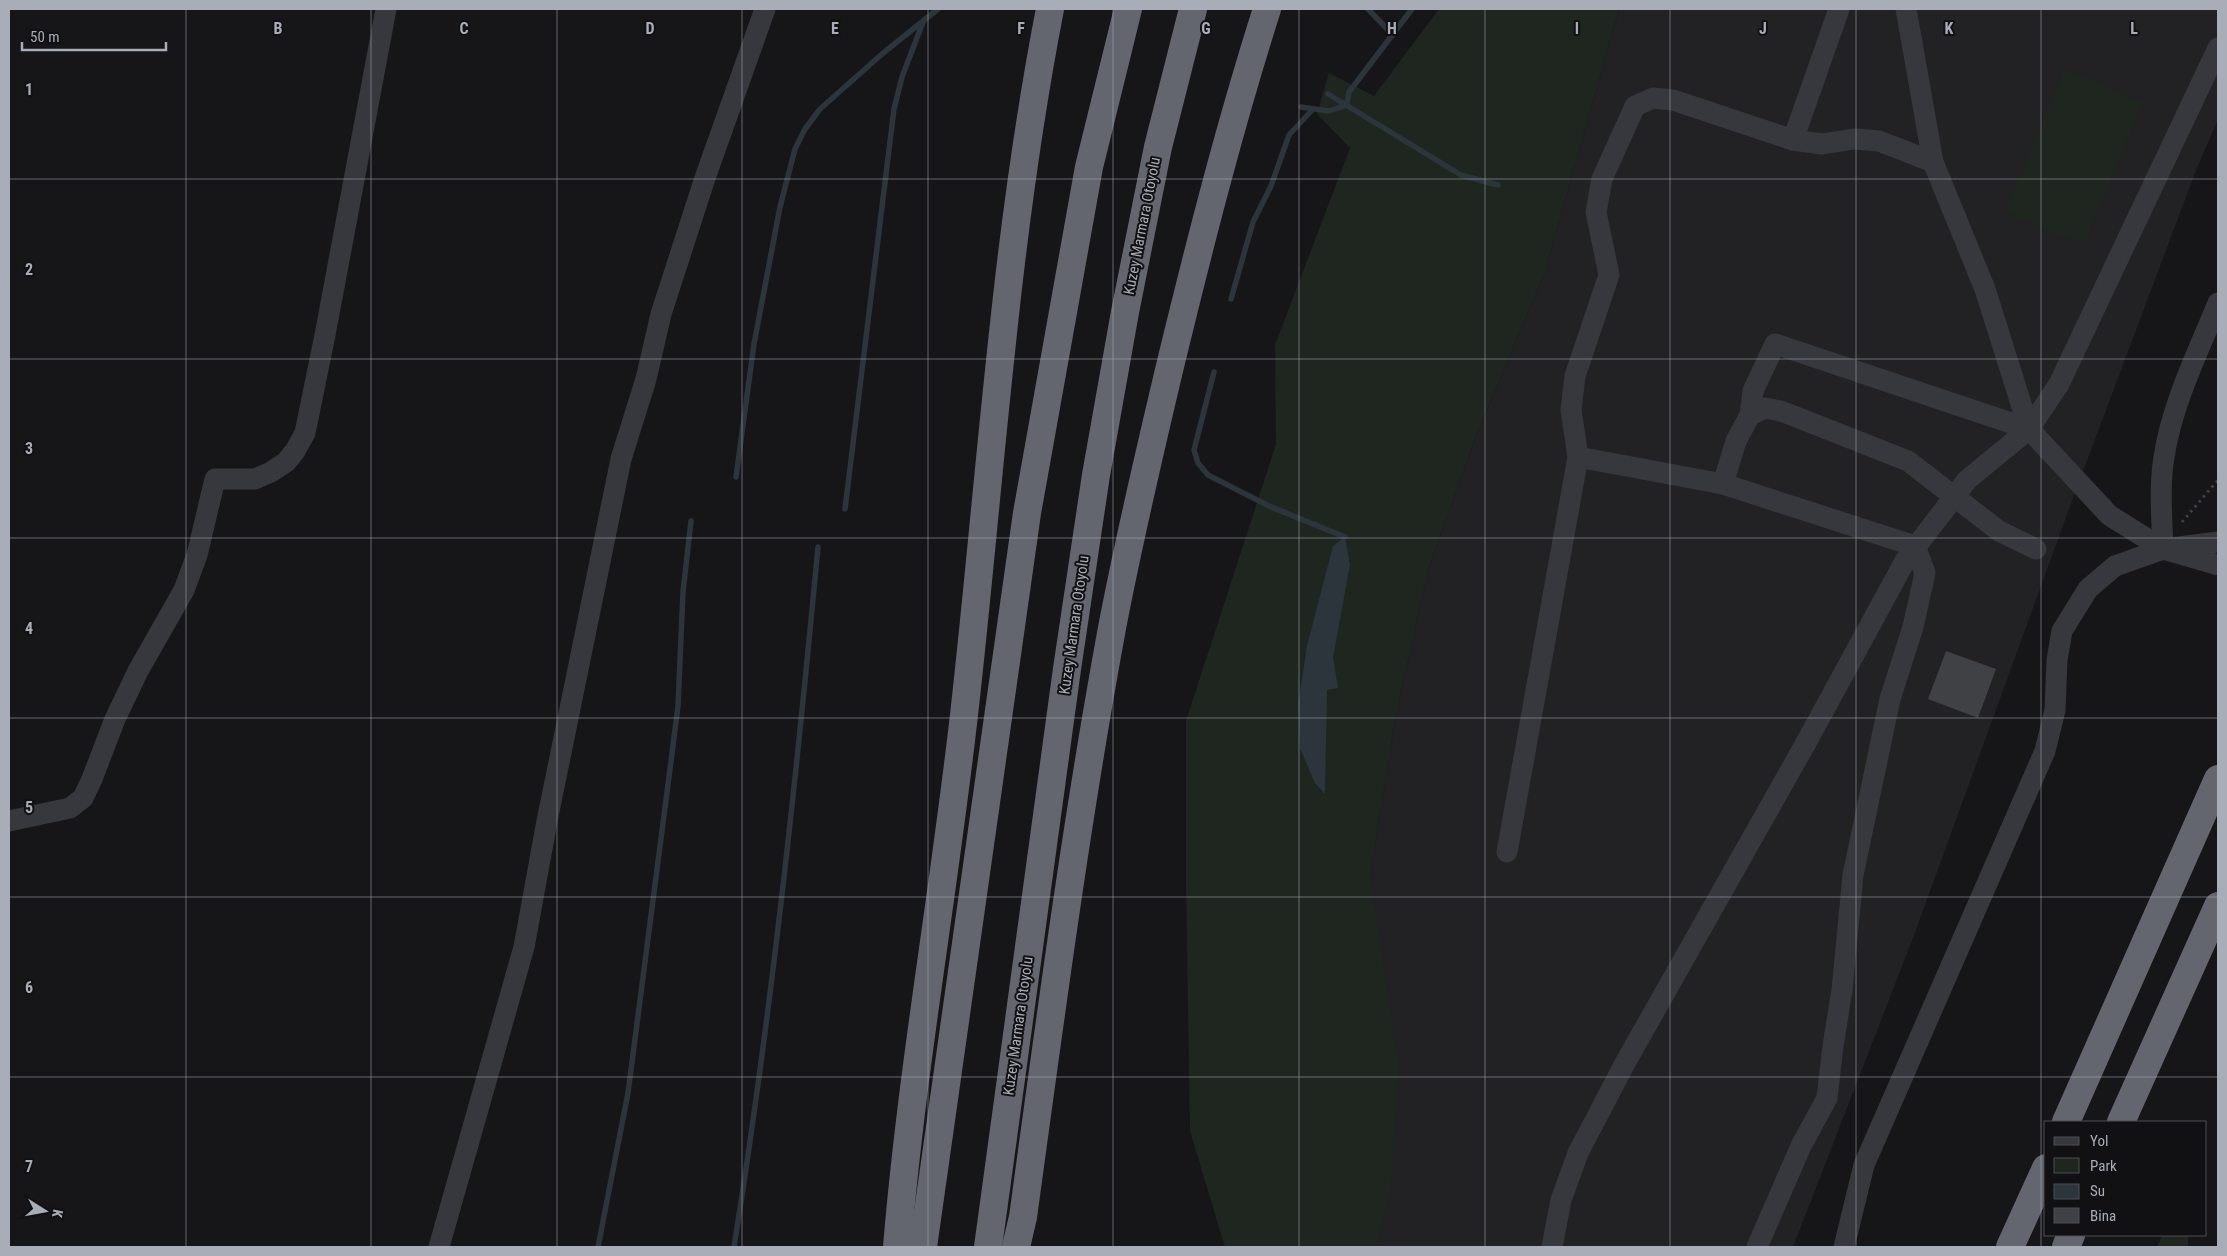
<svg xmlns="http://www.w3.org/2000/svg" width="2227" height="1256" font-family="'Roboto Condensed',sans-serif">
  <style>
    .built { fill: #222225 }
    .green { fill: #1e261f }
    .water { fill: #2c353c }
    .lines { fill: none; stroke-linecap: round; stroke-linejoin: round }
    .stream { stroke: #2c353c; stroke-width: 5.5 }
    .building { fill: #404145 }
    .path { stroke: #3d3f44; stroke-width: 3; stroke-dasharray: 2.5 4; stroke-linecap: butt }
    .minor { stroke: #37383d; stroke-width: 21 }
    .highway { stroke: #63666e; stroke-width: 28 }
    .grid { fill: none; stroke: #a8adb8; stroke-width: 1; stroke-opacity: 0.55 }
    .labels { text-anchor: middle; dominant-baseline: central; stroke-width: 4; stroke-linejoin: round; paint-order: stroke }
    .street-label { font-size: 15px; fill: #a8adb8; stroke: #111113 }
    .grid-label { font-size: 16px; text-anchor: middle; font-weight: bold; fill: #a8adb8; stroke: #111113; stroke-width: 4; stroke-linejoin: round; paint-order: stroke }
  </style>
  <rect width="100%" height="100%" fill="#161618"/>
  <polygon class="built" points="1619,9 2218,9 2218,119 2195,173 2073,498 1913,938 1793,1247 1376,1247 1379,1234 1370,877 1396,714 1429,567 1476,436 1545,272"/>
  <g class="green">
    <polygon points="1439,9 1619,9 1545,272 1476,436 1429,567 1396,714 1370,877 1399,1066 1391,1188 1376,1247 1225,1247 1190,1131 1186,884 1186,721 1276,444 1275,345 1350,148 1317,114 1329,73 1374,96"/>
    <polygon points="2064,69 2143,102 2084,245 2005,212"/>
    <polygon points="2162,1235 2188,1235 2188,1247 2157,1247"/>
  </g>
  <polygon class="water" points="1345,537 1350,565 1333,657 1338,688 1327,690 1325,794 1315,783 1300,748 1298,705 1307,646 1333,546"/>
  <g class="lines">
    <g class="stream">
      <polyline points="1368,9 1392,34"/>
      <polyline points="1328,94 1461,175 1498,185"/>
      <polyline points="1347,103 1349,92 1412,9"/>
      <polyline points="1301,107 1329,111 1347,105"/>
      <polyline points="1231,299 1253,222 1271,186 1289,135 1313,109"/>
      <polyline points="1214,372 1194,450 1198,463 1208,475 1269,506 1345,537"/>
      <polyline points="736,477 754,344 780,207 795,149 805,129 820,109 882,54 938,9"/>
      <polyline points="845,509 894,109 902,77 923,22"/>
      <polyline points="598,1247 628,1093 670,769 678,706 683,592 691,521"/>
      <path d="M734,1247C771,1015 796,781 818,547"/>
    </g>
  </g>
  <polygon class="building" points="1946,651 1996,669 1978,718 1928,699"/>
  <g class="lines">
    <polyline class="path" points="2182,522 2218,480"/>
    <g class="minor">
      <polyline points="1906,9 1933,162 1985,289 2029,429 2109,515 2163,549 2218,565"/>
      <polyline points="1793,140 1839,9"/>
      <polyline points="1750,415 1753,391 1775,344 2029,429"/>
      <polyline points="1578,457 1571,410 1575,376 1609,275 1596,212 1602,179 1635,106 1653,98 1673,100 1793,140 1822,144 1854,139 1879,141 1933,162"/>
      <polyline points="1723,484 1736,441 1750,415 1765,408 1781,411 1908,461 1999,531 2036,549"/>
      <polyline points="2171,548 2218,542"/>
      <polyline points="9,821 70,808 83,798 92,779 115,719 138,671 184,590 197,555 215,479 255,479 271,472 286,462 295,451 305,433 325,335 386,9"/>
      <polyline points="1507,852 1578,457 1723,484 1915,546 1925,573 1913,627 1890,699 1853,875 1842,990 1833,1046 1827,1098 1801,1146 1757,1247"/>
      <polyline points="439,1247 524,947 547,821 621,459 646,379 661,314 705,178 765,9"/>
      <polyline points="1552,1247 1561,1200 1578,1153 1624,1065 1807,741 1905,561 1967,480 2029,429 2059,384 2218,48"/>
      <path d="M1844,1247L1864,1165L2045,751L2055,710L2057,660L2062,631L2088,589L2115,566L2163,549C2162,518 2159,488 2164,457C2172,404 2198,352 2218,303"/>
    </g>
    <g class="highway">
      <polyline points="2066,1122 2218,779"/>
      <polyline points="2121,1122 2218,906"/>
      <path d="M897,1247C912,1066 945,887 965,706C991,473 1005,239 1050,9"/>
      <polyline points="923,1247 1027,513 1089,167 1128,9"/>
      <polyline points="988,1247 1067,669 1096,475 1125,312 1158,147 1193,9"/>
      <path d="M1016,1247L1023,1217C1050,1020 1076,823 1112,628C1129,539 1150,450 1171,362C1200,243 1230,125 1267,9"/>
      <polyline points="2010,1247 2046,1168"/>
      <polyline points="2066,1247 2071,1235"/>
    </g>
  </g>
  <path class="grid" d="M186,9V1247M371,9V1247M557,9V1247M742,9V1247M928,9V1247M1113,9V1247M1299,9V1247M1485,9V1247M1670,9V1247M1856,9V1247M2041,9V1247M9,179H2218M9,359H2218M9,538H2218M9,718H2218M9,897H2218M9,1077H2218"/>
  <g class="labels">
    <g class="street-label">
      <text transform="translate(1142 226) rotate(-79)">Kuzey Marmara Otoyolu</text>
      <text transform="translate(1074 625) rotate(-82)">Kuzey Marmara Otoyolu</text>
      <text transform="translate(1018 1026) rotate(-82)">Kuzey Marmara Otoyolu</text>
    </g>
  </g>
  <g class="grid-label">
    <text x="278" y="34">B</text>
    <text x="464" y="34">C</text>
    <text x="650" y="34">D</text>
    <text x="835" y="34">E</text>
    <text x="1021" y="34">F</text>
    <text x="1206" y="34">G</text>
    <text x="1392" y="34">H</text>
    <text x="1577" y="34">I</text>
    <text x="1763" y="34">J</text>
    <text x="1949" y="34">K</text>
    <text x="2134" y="34">L</text>
    <text x="29" y="95">1</text>
    <text x="29" y="275">2</text>
    <text x="29" y="454">3</text>
    <text x="29" y="634">4</text>
    <text x="29" y="813">5</text>
    <text x="29" y="993">6</text>
    <text x="29" y="1172">7</text>
  </g>
  <rect width="2227" height="1256" fill="none" stroke="#a8adb8" stroke-width="20"/>
  <rect x="2044" y="1121" width="162" height="115" fill="#111113" stroke="#4d4f55"/>
  <rect x="2054" y="1137" width="25" height="8" fill="#37383d" stroke="#4d4f55"/>
  <text x="2090" y="1146" font-size="15" fill="#a8adb8">Yol</text>
  <rect x="2054" y="1158" width="25" height="15" fill="#1e261f" stroke="#4d4f55"/>
  <text x="2090" y="1171" font-size="15" fill="#a8adb8">Park</text>
  <rect x="2054" y="1184" width="25" height="15" fill="#2c353c" stroke="#4d4f55"/>
  <text x="2090" y="1196" font-size="15" fill="#a8adb8">Su</text>
  <rect x="2054" y="1208" width="25" height="15" fill="#404145" stroke="#4d4f55"/>
  <text x="2090" y="1221" font-size="15" fill="#a8adb8">Bina</text>
  <g transform="translate(45 1211) rotate(101)" stroke="#111113" stroke-width="4" paint-order="stroke">
  <path d="M0-4L9 19L0 12L-9 19Z" fill="#a8adb8"/>
  <text y="-8" font-size="14" font-weight="bold" text-anchor="middle" fill="#a8adb8">K</text>
  </g>
  <path d="M22 42v8h144v-8" fill="none" stroke="#a8adb8" stroke-width="2.5"/>
  <text x="30" y="42" font-size="15" fill="#a8adb8" stroke="#111113" stroke-width="4" paint-order="stroke">50 m</text>
</svg>
